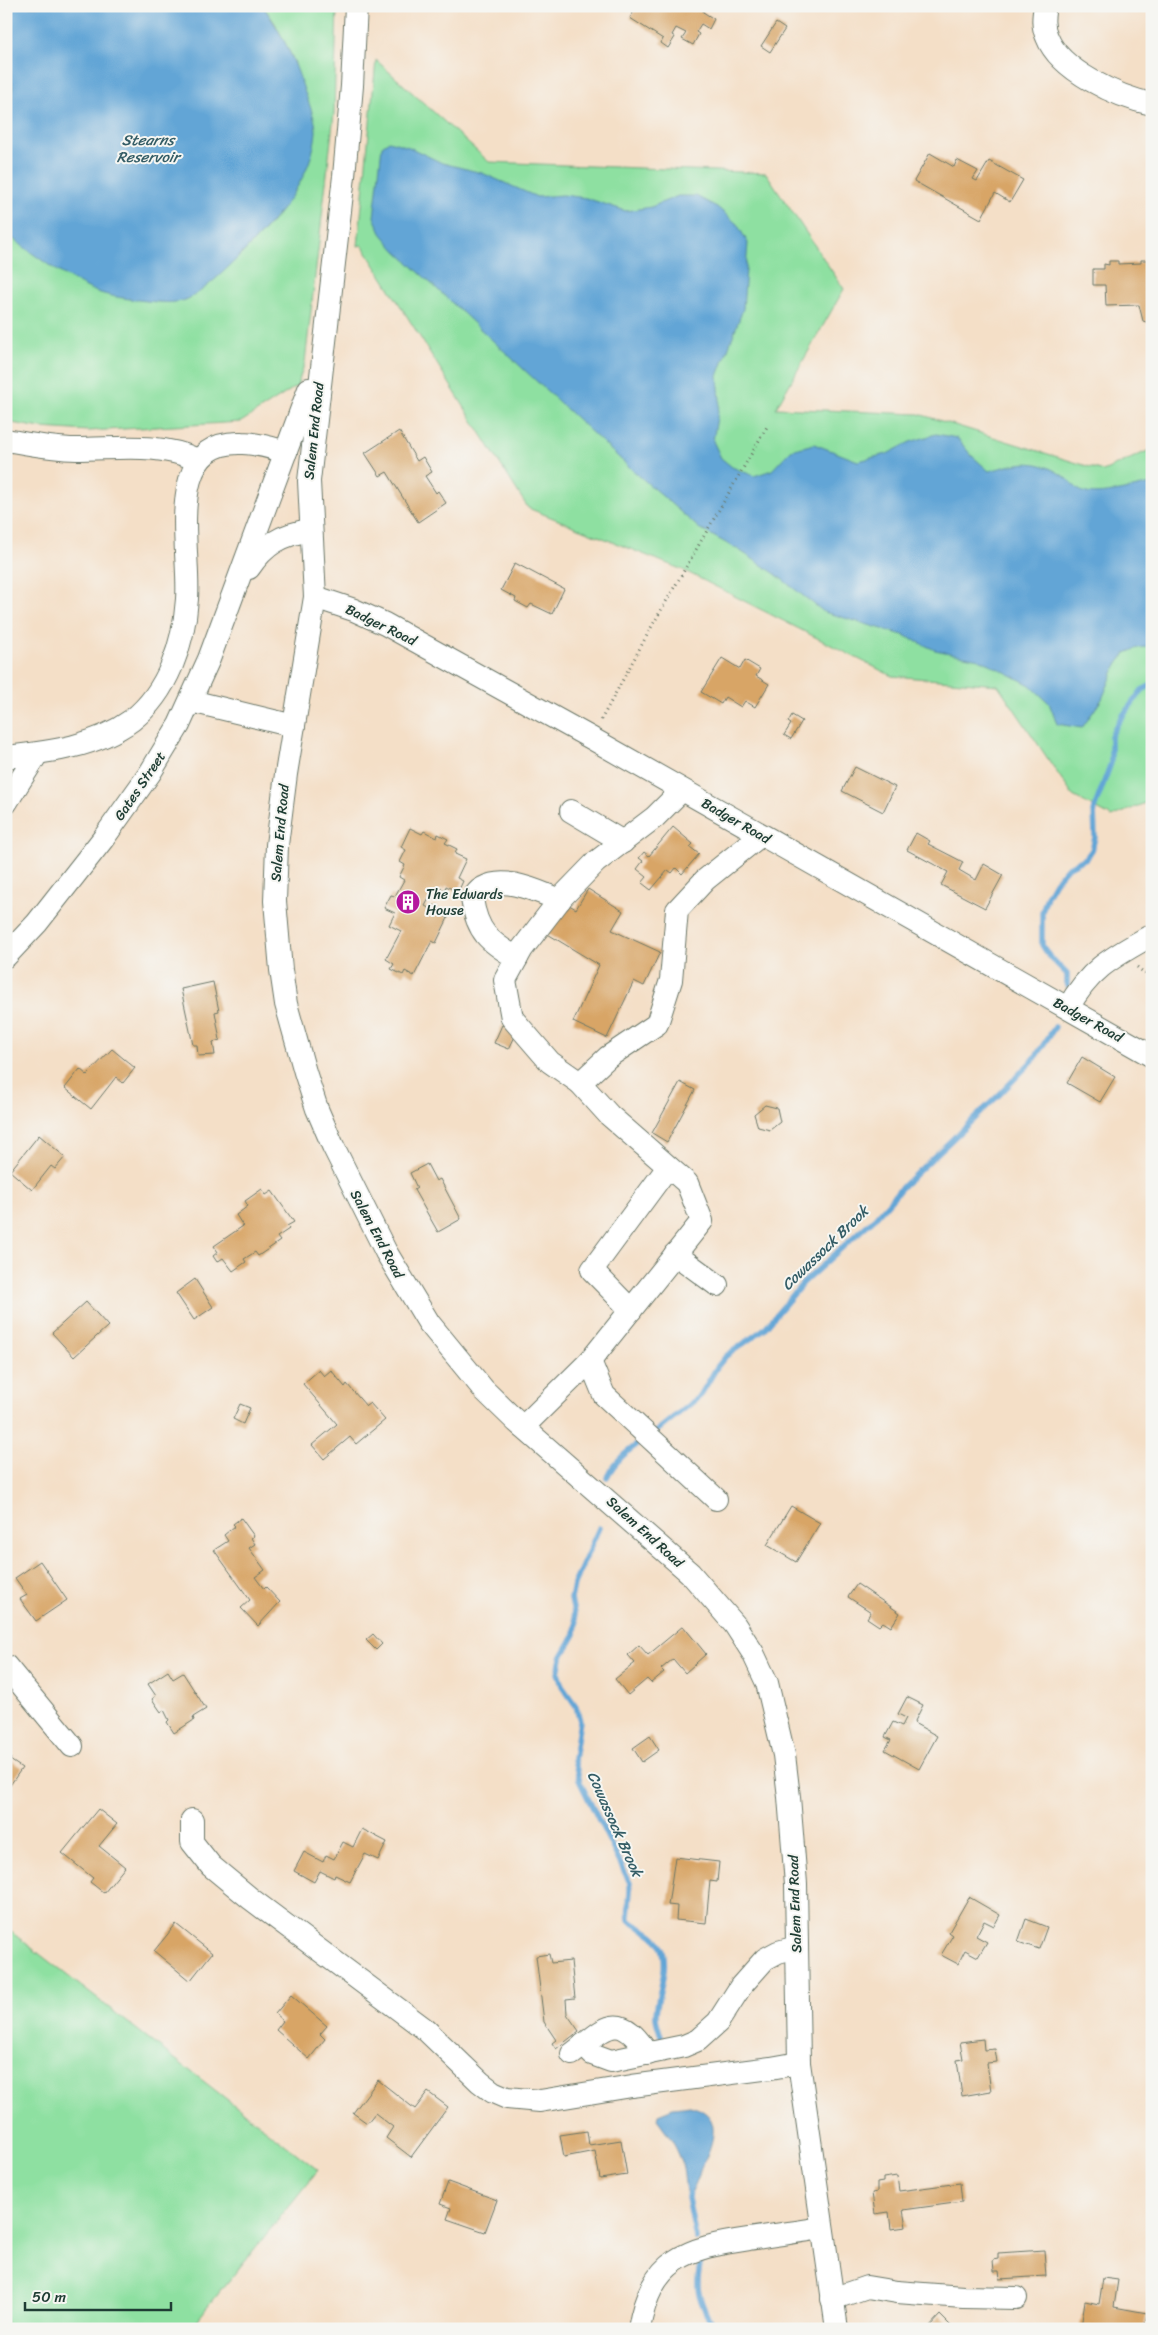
<svg xmlns="http://www.w3.org/2000/svg" width="1158" height="2335" font-family="Sriracha,sans-serif">
  <style>
    .green { fill: #8ee0a1; stroke: #568e6a }
    .water { fill: #62a5d6; stroke: #407185 }
    .lines { fill: none; stroke-linecap: round; stroke-linejoin: round }
    .stream { stroke: #62a5d6; stroke-width: 5.5 }
    .building { fill: #d8a566 }
    .minor-casing { stroke: #6a7667; stroke-width: 24 }
    .path { stroke: #6a7667; stroke-width: 3; stroke-dasharray: 1 4; stroke-linecap: butt }
    .minor { stroke: #fff; stroke-width: 22 }
    .labels { text-anchor: middle; dominant-baseline: central; stroke-width: 4; stroke-linejoin: round; paint-order: stroke }
    .street-label { font-size: 14px; fill: #1f3d34; stroke: #f6f6f2 }
    .poi-label { font-size: 14px; fill: #1f3d34; stroke: #f6f6f2; text-anchor: start }
    .water-label { font-size: 15px; font-style: italic; fill: #335c65; stroke: #f6f6f2 }
  </style>
  <rect width="100%" height="100%" fill="#f6f6f2"/>
  <filter id="ink" filterUnits="userSpaceOnUse"><feTurbulence type="fractalNoise" baseFrequency=".02" numOctaves="2"/><feDisplacementMap in="SourceGraphic" scale="10" xChannelSelector="R" yChannelSelector="G"/><feConvolveMatrix kernelMatrix="1 2 1 2 8 2 1 2 1" color-interpolation-filters="sRGB"/></filter>
  <filter id="wash" filterUnits="userSpaceOnUse"><feTurbulence type="fractalNoise" baseFrequency=".0096" numOctaves="4" result="noise"/><feDisplacementMap in="SourceGraphic" scale="20" xChannelSelector="R" yChannelSelector="G"/><feGaussianBlur stdDeviation="1.12" result="paint"/><feColorMatrix in="noise" values="0 0 0 0 0 0 0 0 0 0 0 0 0 0 0 0 0 1.4 0 .05"/><feComposite in="paint" operator="in"/></filter>
  <g filter="url(#wash)">
    <rect width="100%" height="100%" fill="#f4dfc7"/>
    <g class="green">
      <polygon points="263,6 337,6 334,114 305,362 297,386 241,422 89,431 41,428 6,422 6,233 62,272 159,302 185,300 207,285 243,253 271,223 296,190 295,63 275,23"/>
      <path d="M6,28C7,65 18,91 6,128Z"/>
      <polygon points="376,60 489,162 766,173 844,289 776,408 919,414 1103,471 1152,449 1152,800 1112,817 1073,796 998,685 892,676 683,570 528,508 362,245 358,246"/>
      <polygon points="6,1928 318,2170 190,2329 6,2329"/>
    </g>
    <g class="water">
      <path d="M8,6H263C281,32 294,58 303,87C307,100 316,118 316,131C313,176 281,213 251,244C238,258 203,294 185,300C174,304 158,302 147,301C129,299 109,297 92,290C62,276 32,254 6,233V128L13,91L7,48Z"/>
      <path d="M389,141L409,147L442,163L482,173L537,197L563,195L586,198L626,211L651,207L678,196H696L717,207L737,224L748,243L743,309L718,376L720,400L713,441L721,458L732,467L754,476L772,470L791,450L814,444L858,461L887,454L910,442L936,434L957,438L971,455L989,471C1019,463 1034,457 1062,475C1070,479 1075,489 1083,492C1099,498 1134,487 1152,484V646L1138,648L1126,653L1116,666L1102,699L1082,728L1057,724L1049,703L1030,685L1011,675L979,659L935,650L903,635L824,612L774,573L739,550L700,529L629,467L395,250L381,233L374,217L382,146Z"/>
      <path d="M690,2106C727,2115 711,2146 701,2170C697,2180 694,2189 688,2198C684,2188 685,2179 683,2168C680,2151 667,2132 657,2119L658,2114L673,2108Z"/>
    </g>
    <g class="lines">
      <g class="stream">
        <polyline points="1067,985 1067,974 1049,956 1042,945 1042,912 1047,896 1055,882 1067,868 1086,858 1092,850 1095,837 1094,809 1111,763 1111,736 1119,721 1142,690 1152,685"/>
        <polyline points="653,1434 700,1396 717,1367 726,1356 764,1329 803,1283 875,1218 904,1185 999,1095 1034,1059 1055,1027"/>
        <path d="M607,1477C616,1459 629,1450 645,1439"/>
        <path d="M599,1528L574,1584L571,1599L576,1623L575,1634L561,1658L558,1673L562,1686L576,1706L580,1721L574,1759L580,1782L630,1883C631,1896 627,1907 629,1920C638,1928 655,1933 660,1943C671,1966 658,1991 656,2013C655,2022 660,2031 662,2040"/>
        <polyline points="689,2190 688,2198 696,2238"/>
        <path d="M701,2255C701,2264 698,2273 698,2282C697,2297 707,2318 718,2329"/>
      </g>
    </g>
    <g id="blocks">
      <g class="building">
        <polygon points="637,6 705,6 703,12 714,19 709,29 701,24 696,32 699,34 693,45 682,39 686,33 676,28 672,35 675,37 668,48 661,43 663,39 630,18"/>
        <polygon points="776,23 785,29 770,52 761,46"/>
        <polygon points="930,153 954,167 957,160 978,171 973,179 977,181 989,161 1023,180 1010,202 995,193 981,219 914,181"/>
        <polygon points="1141,260 1152,260 1152,323 1150,323 1143,321 1139,305 1106,306 1105,285 1093,285 1093,269 1104,269 1104,264 1109,265 1109,261 1118,261 1118,264 1141,263"/>
        <polygon points="399,431 417,461 423,457 432,472 425,476 436,493 438,491 446,503 418,522 387,472 380,476 365,453"/>
        <polygon points="515,563 564,589 552,614 531,604 528,608 515,601 516,598 501,590"/>
        <polygon points="722,658 740,669 745,660 760,669 756,676 769,684 755,707 745,701 741,707 725,697 721,704 701,692"/>
        <polygon points="792,715 802,721 791,739 784,735 791,724 788,722"/>
        <polygon points="855,767 895,787 883,812 842,791"/>
        <polygon points="673,827 693,844 690,847 699,854 682,874 676,868 672,873 668,870 651,890 642,883 647,877 637,869 643,861 639,858 644,852 649,856"/>
        <polygon points="410,828 422,834 424,831 437,838 438,834 448,839 445,843 457,849 455,854 466,859 457,878 463,881 458,892 446,886 445,890 441,888 436,898 431,895 425,906 431,909 434,905 439,908 438,912 448,918 436,943 432,941 414,976 405,971 403,975 391,969 394,964 386,959 401,931 389,925 395,913 384,908 391,895 395,896 404,880 399,877 405,865 400,862 406,850 401,847"/>
        <polygon points="916,833 930,841 928,844 963,862 959,870 976,880 984,864 1003,875 985,908 941,885 948,872 907,850"/>
        <polygon points="588,889 623,911 612,930 660,952 644,986 634,981 607,1038 573,1022 599,965 546,933 564,902 576,909"/>
        <polygon points="213,982 219,1011 215,1012 220,1040 213,1042 215,1055 198,1056 197,1045 193,1045 181,989"/>
        <polygon points="502,1025 517,1032 509,1049 494,1043"/>
        <polygon points="112,1049 135,1068 123,1083 116,1077 91,1109 65,1088 80,1069 87,1075"/>
        <polygon points="1082,1057 1115,1077 1100,1102 1067,1083"/>
        <polygon points="680,1082 695,1090 667,1142 652,1133"/>
        <polygon points="765,1105 777,1108 780,1122 770,1130 758,1127 754,1114"/>
        <polygon points="39,1135 65,1157 55,1169 51,1166 32,1190 10,1171"/>
        <polygon points="427,1164 436,1181 440,1179 461,1219 438,1232 414,1190 417,1188 410,1173"/>
        <polygon points="262,1189 266,1195 272,1191 294,1222 287,1226 289,1229 277,1237 280,1241 258,1256 255,1252 244,1259 246,1262 233,1271 223,1258 217,1262 213,1256 218,1252 214,1246 243,1226 236,1215 248,1206 245,1201"/>
        <polygon points="195,1279 213,1307 194,1320 176,1293"/>
        <polygon points="86,1302 108,1326 74,1357 52,1333"/>
        <polygon points="319,1370 324,1376 331,1370 345,1387 347,1384 366,1406 370,1403 385,1420 356,1444 350,1437 324,1459 312,1445 337,1424 303,1384"/>
        <polygon points="240,1404 250,1408 243,1424 233,1419"/>
        <polygon points="791,1506 820,1523 796,1562 767,1545"/>
        <polygon points="241,1518 254,1536 251,1538 255,1544 249,1548 265,1570 255,1577 264,1589 266,1587 280,1602 258,1626 241,1608 250,1600 214,1550 228,1541 224,1535 235,1526 233,1524"/>
        <polygon points="40,1561 67,1600 36,1621 20,1599 27,1595 15,1578"/>
        <polygon points="857,1584 900,1613 891,1627 883,1622 879,1626 867,1618 871,1612 848,1597"/>
        <polygon points="683,1626 706,1654 685,1673 673,1659 661,1669 664,1672 651,1683 647,1679 628,1695 615,1679 635,1663 628,1655 639,1645 648,1655"/>
        <polygon points="373,1634 382,1644 376,1650 366,1640"/>
        <polygon points="168,1671 173,1679 183,1673 206,1709 193,1717 194,1720 174,1733 167,1722 169,1720 164,1710 161,1712 152,1699 156,1696 148,1684"/>
        <polygon points="907,1697 923,1705 914,1723 937,1736 919,1769 885,1750 891,1740 885,1737 893,1722 902,1726 906,1718 898,1714"/>
        <polygon points="650,1736 659,1750 642,1762 633,1748"/>
        <polygon points="6,1754 11,1758 10,1760 22,1768 6,1791"/>
        <polygon points="98,1809 117,1824 99,1846 125,1867 104,1893 90,1882 93,1878 62,1853"/>
        <polygon points="362,1829 387,1842 378,1860 365,1854 350,1882 335,1875 334,1878 320,1871 314,1882 294,1871 304,1852 323,1862 326,1855 334,1859 343,1842 353,1847"/>
        <polygon points="675,1857 719,1862 717,1882 710,1881 706,1923 676,1920 677,1906 668,1905"/>
        <polygon points="969,1897 1000,1915 994,1926 984,1921 976,1936 987,1942 978,1957 965,1950 958,1964 941,1955 953,1935 949,1932"/>
        <polygon points="1026,1919 1047,1927 1039,1949 1018,1942"/>
        <polygon points="176,1924 212,1953 190,1981 154,1951"/>
        <polygon points="549,1954 551,1963 571,1961 575,1998 566,1999 567,2014 579,2031 556,2049 552,2043 556,2040 544,2022 536,1956"/>
        <polygon points="291,1995 327,2026 320,2034 325,2039 309,2059 276,2030 283,2021 275,2014"/>
        <polygon points="983,2039 984,2050 995,2049 997,2062 987,2063 991,2091 962,2096 957,2060 963,2059 960,2042"/>
        <polygon points="378,2080 415,2109 428,2092 448,2107 411,2157 386,2138 393,2127 375,2113 367,2123 353,2113"/>
        <polygon points="587,2131 589,2145 621,2140 627,2175 600,2179 595,2151 564,2157 560,2135"/>
        <polygon points="897,2176 899,2191 960,2183 962,2202 903,2210 906,2227 891,2229 889,2212 875,2214 872,2193 877,2192 877,2183 883,2182 883,2178"/>
        <polygon points="448,2182 497,2200 485,2232 447,2219 451,2208 440,2204"/>
        <polygon points="1044,2250 1046,2276 1000,2279 999,2271 994,2271 993,2260 998,2259 998,2253"/>
        <polygon points="1103,2278 1118,2280 1114,2307 1147,2313 1144,2329 1081,2327 1085,2301 1099,2304"/>
        <polygon points="940,2315 954,2329 927,2329"/>
      </g>
    </g>
  </g>
  <g filter="url(#ink)">
    <use href="#blocks" fill-opacity="0" stroke="#6a7667" stroke-width="1"/>
    <g class="lines">
      <defs>
        <g id="minor">
          <polyline points="356,6 352,86 344,176 309,481 315,597 286,774 277,845 275,901 281,970 286,1004 305,1072 317,1109 333,1146 386,1252 429,1323 484,1390 517,1422 690,1573 735,1625 753,1653 767,1683 784,1755 789,1797 796,1884 799,2063 837,2329"/>
          <path d="M1045,6C1043,17 1042,26 1047,37C1060,71 1118,97 1152,104"/>
          <path d="M6,440C29,444 53,449 76,449C118,449 159,442 198,460"/>
          <path d="M249,568C265,544 283,534 311,530"/>
          <polyline points="315,597 354,610 385,624 591,738 1152,1056"/>
          <polyline points="191,701 294,726"/>
          <path d="M6,757C50,752 95,747 132,720C168,692 184,643 187,599C191,550 162,440 242,443C257,443 272,448 286,452"/>
          <polyline points="6,803 37,754"/>
          <polyline points="571,811 623,842"/>
          <polyline points="6,956 37,923 103,839 150,773 179,725 209,659 309,389"/>
          <path d="M517,958C489,942 477,932 472,899C475,896 478,890 483,888C506,875 538,892 560,900"/>
          <path d="M1068,1008C1090,968 1113,957 1152,935"/>
          <polyline points="580,1083 550,1062 512,1018 505,980 522,949 562,897 596,862 655,817 682,790"/>
          <polyline points="675,1254 717,1285"/>
          <polyline points="631,1310 592,1270 668,1167"/>
          <polyline points="590,1361 604,1395 716,1499"/>
          <polyline points="523,1427 590,1361 702,1221 687,1183 609,1115 580,1083 608,1057 657,1024 671,980 677,910 705,880 761,835"/>
          <polyline points="6,1666 72,1746"/>
          <polyline points="192,1820 192,1842 211,1866 251,1899 425,2029 480,2082 493,2092 507,2098 540,2101 632,2086 771,2068 799,2063"/>
          <polyline points="584,2044 592,2054 611,2061 684,2046 698,2040 718,2022 741,1986 765,1959 778,1952 797,1947"/>
          <path d="M572,2054C606,2028 618,2008 648,2054"/>
          <polyline points="832,2299 867,2287 897,2292 963,2297 1016,2298"/>
          <path d="M639,2329C651,2259 686,2248 749,2239C773,2235 798,2232 822,2228"/>
        </g>
      </defs>
      <use href="#minor" class="minor-casing"/>
      <g class="path">
        <polyline points="601,720 652,626 768,425"/>
        <polyline points="1137,967 1152,979"/>
      </g>
      <use href="#minor" class="minor"/>
    </g>
  </g>
  <defs>
    <symbol id="building-disc" viewBox="-11 -11 22 22"><circle r="9.5" fill="#b5179e" stroke="#f6f6f2"/><path d="M-4-6H4V6H1V3H-1V6H-4ZM-2.5-4.3h1.7v1.8h-1.7ZM.8-4.3h1.7v1.8H.8ZM-2.5-1h1.7V.8h-1.7ZM.8-1h1.7V.8H.8Z" fill="#fff"/></symbol>
  </defs>
  <g fill-rule="evenodd">
    <use href="#building-disc" x="394" y="888" width="28" height="28"/>
  </g>
  <g class="labels">
    <g class="street-label">
      <text transform="translate(314 431) rotate(-84)">Salem End Road</text>
      <text transform="translate(381 625) rotate(26)">Badger Road</text>
      <text transform="translate(140 786) rotate(-56)">Gates Street</text>
      <text transform="translate(736 821) rotate(30)">Badger Road</text>
      <text transform="translate(280 833) rotate(-85)">Salem End Road</text>
      <text transform="translate(1088 1020) rotate(29)">Badger Road</text>
      <text transform="translate(377 1234) rotate(62)">Salem End Road</text>
      <text transform="translate(645 1532) rotate(42)">Salem End Road</text>
      <text transform="translate(795 1904) rotate(-92)">Salem End Road</text>
    </g>
    <g class="poi-label">
      <text x="426" y="894">The Edwards<tspan x="426" dy="16">House</tspan></text>
    </g>
    <g class="water-label">
      <text x="148" y="140">Stearns<tspan x="148" dy="17">Reservoir</tspan></text>
      <text transform="translate(825 1248) rotate(-44)">Cowassock Brook</text>
      <text transform="translate(615 1824) rotate(66)">Cowassock Brook</text>
    </g>
  </g>
  <rect width="1158" height="2335" fill="none" stroke="#f6f6f2" stroke-width="25"/>
  <path d="M25 2302v8h146v-8" fill="none" stroke="#1f3d34" stroke-width="2.5"/>
  <text x="32" y="2302" font-size="15" fill="#1f3d34" stroke="#f6f6f2" stroke-width="4" paint-order="stroke">50 m</text>
</svg>
